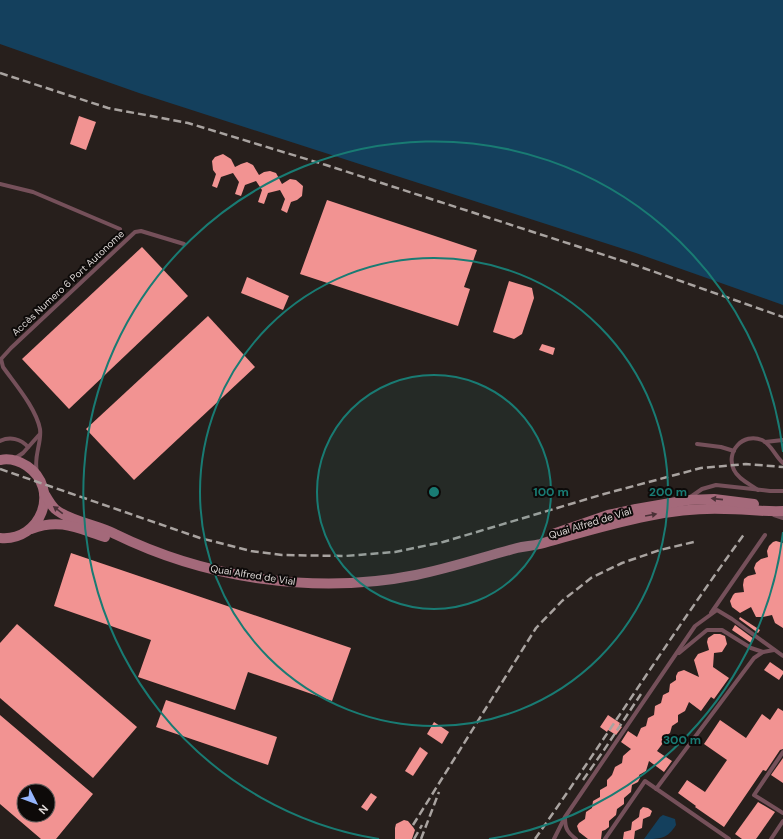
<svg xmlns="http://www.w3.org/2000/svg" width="783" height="839" font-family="'DM Sans',sans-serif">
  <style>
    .water { fill: #14405d }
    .building { fill: #f29392; fill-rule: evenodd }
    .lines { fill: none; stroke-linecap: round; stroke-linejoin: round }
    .service { stroke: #75505a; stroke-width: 4 }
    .secondary { stroke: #a4697a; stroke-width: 10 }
    .rail { stroke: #a9a3a0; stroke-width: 2.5; stroke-dasharray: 8 4; stroke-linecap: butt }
    .oneway { fill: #493036 }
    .ring { fill: none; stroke: #197b73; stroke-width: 2 }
    .labels { text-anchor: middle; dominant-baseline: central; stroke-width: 4; stroke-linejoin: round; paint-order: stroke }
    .street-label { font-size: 10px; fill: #ddd7d5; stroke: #0d0a09 }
    .centre { fill: #197b73; stroke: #0d0a09; stroke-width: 2 }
    .ring-label { font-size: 12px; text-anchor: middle; font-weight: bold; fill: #197b73; stroke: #0d0a09; stroke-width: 4; stroke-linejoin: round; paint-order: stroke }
  </style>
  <rect width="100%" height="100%" fill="#271f1c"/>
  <g class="water">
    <polygon points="0,0 783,0 783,305 636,253 139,93 0,44"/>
    <path d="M663,815L675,819L676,825C667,839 661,839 644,839L660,817Z"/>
  </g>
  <g class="building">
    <polygon points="79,116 96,122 86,150 70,144"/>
    <polygon points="223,154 231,159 235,167 241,164 247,162 253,165 259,175 264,172 270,171 276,173 282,184 290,179 296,180 303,186 302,196 297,200 291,202 287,213 281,210 285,199 280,190 268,193 264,204 258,202 262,190 256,181 245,185 241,196 235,194 239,182 233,173 221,177 217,188 212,186 216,174 213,170 212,161 215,157"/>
    <polygon points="327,200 477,250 464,287 470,289 458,326 300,274"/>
    <polygon points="142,247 188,296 69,409 22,359"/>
    <polygon points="247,277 289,296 283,310 241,293"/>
    <polygon points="509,281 532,288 534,298 522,334 514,339 493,332"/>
    <polygon points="208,316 255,367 134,480 86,429"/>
    <polygon points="542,344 555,348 553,355 539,350"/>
    <polygon points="776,541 783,543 783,628 775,623 772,615 763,617 756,617 751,607 740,613 732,607 730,601 733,595 735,593 744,592 743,585 744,579 748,576 756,574 754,568 756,563 761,559 768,557 767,551 769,546 773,542"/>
    <polygon points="71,553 351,648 332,701 248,672 235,710 138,677 151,640 54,606"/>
    <polygon points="740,617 760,630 758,633 739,619"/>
    <polygon points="17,624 137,727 93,778 0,698 0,643"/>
    <polygon points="735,625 754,639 751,643 732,630"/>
    <polygon points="714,634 720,634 725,636 727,644 722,652 714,653 713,667 729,678 714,699 711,697 701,711 689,702 685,711 678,715 678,722 672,726 670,733 664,737 663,743 657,751 672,761 664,772 649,761 646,771 639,775 640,778 638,782 632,785 631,792 624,798 624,804 617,809 616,815 609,821 609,827 605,830 602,831 601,839 588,839 579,832 577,826 579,823 585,819 586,812 592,808 593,801 600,797 600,790 607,786 607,780 612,775 615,767 622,763 623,756 631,749 621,742 628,731 637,737 641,728 646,726 648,718 654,715 655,706 661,703 663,695 669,692 670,684 676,680 676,676 678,672 684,670 699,677 694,660 698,654 709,650 707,642 708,638"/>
    <polygon points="770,662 783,671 783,674 779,680 764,670"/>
    <polygon points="166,700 277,737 268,765 156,727"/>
    <polygon points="778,708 783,711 783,749 780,750 766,771 763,770 724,827 695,807 696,806 678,793 687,780 705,792 727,760 704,744 720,720 746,738 762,714 770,720"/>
    <path d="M0,715L93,794L56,839H41L0,804ZM24,791H48V815H24Z"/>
    <polygon points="608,715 620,723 619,725 622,727 616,735 608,730 607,732 600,727"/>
    <polygon points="434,722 449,732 442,744 427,734"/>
    <polygon points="420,747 428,753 413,776 405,771"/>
    <polygon points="783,758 783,783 771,775"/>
    <polygon points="371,793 377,797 367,811 361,807"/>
    <polygon points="758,802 775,812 756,839 742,839 735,834"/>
    <polygon points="643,807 648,808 652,811 650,816 643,819 642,828 635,831 634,839 623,839 624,832 631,830 632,822 639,817 640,810"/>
    <polygon points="404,820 408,821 413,827 415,830 412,839 395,839 395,828 396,824"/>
  </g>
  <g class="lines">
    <g class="service">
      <polyline points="0,184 33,192 120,229"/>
      <path d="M0,441C10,436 21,439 28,447"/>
      <polyline points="765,442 783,440"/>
      <polyline points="697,444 721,447 734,451"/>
      <polyline points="14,459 23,453 39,435"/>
      <path d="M37,472C33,457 42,443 40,429C36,408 15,384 3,367L1,359L11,348L135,232L141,231L184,244"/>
      <path d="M758,490C750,484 738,479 734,470C725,452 743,432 762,440C772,445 775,456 783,463"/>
      <polyline points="689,498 702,489 716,485 770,491 783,491"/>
      <polyline points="774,515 783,518"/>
      <polyline points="711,613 765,535"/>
      <polyline points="679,653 707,630 722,630 751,648 763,652"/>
      <polyline points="783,752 754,795 783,813"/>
      <polyline points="656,789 754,658 763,652 774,650"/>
      <path d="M565,818C565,829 568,833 576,839"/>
      <polyline points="554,839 565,817 695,626 717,610 732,619 783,656"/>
      <polyline points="605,839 645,781 729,839"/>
      <polyline points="771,839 783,821"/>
    </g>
    <g class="secondary">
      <path d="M0,460C9,458 19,461 27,466C61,489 41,542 0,538"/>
      <path d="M44,493C47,498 50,504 55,509C69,521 98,525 115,534C207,579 316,595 416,575C451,568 483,557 517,548C525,546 532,546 540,544C576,534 612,523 648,516C673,511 700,508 725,509C744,509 764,512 783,511"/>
      <path d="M31,529C60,518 77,528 105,537"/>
      <polyline points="553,534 608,515 636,509 688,500 714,499 754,504"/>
    </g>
    <g class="rail">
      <polyline points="0,73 108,108 188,123 326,165 632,264 783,317"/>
      <polyline points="0,469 200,538 251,551 282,555 345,556 395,552 443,542 604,494 701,468 746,464 783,467"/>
      <polyline points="583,780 604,750 641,694"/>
      <polyline points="413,825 536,628 562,601 591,578 622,563 660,550 694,542"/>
      <polyline points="414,839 422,825"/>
      <polyline points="421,839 439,792"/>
      <path d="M535,839C606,738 672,633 745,533"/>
    </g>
  </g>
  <defs><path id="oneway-solid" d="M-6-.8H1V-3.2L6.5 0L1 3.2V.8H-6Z"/></defs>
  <g class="oneway">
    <use href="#oneway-solid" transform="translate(717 499) rotate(-174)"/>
    <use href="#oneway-solid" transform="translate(58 510) rotate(-143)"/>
    <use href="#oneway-solid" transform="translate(651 515) rotate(-10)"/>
  </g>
  <circle cx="434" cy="492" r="117" fill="#197b73" fill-opacity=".12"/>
  <g class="ring">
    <circle cx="434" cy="492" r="117"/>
    <circle cx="434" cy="492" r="234"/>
    <path d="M783 532A351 351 0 0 1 489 839M379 839A351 351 0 1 1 783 452"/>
  </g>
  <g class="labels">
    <g class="street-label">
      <text transform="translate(68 283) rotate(-43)">Accès Numero 6 Port Autonome</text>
      <text transform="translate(590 523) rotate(-17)">Quai Alfred de Vial</text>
      <text transform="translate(253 575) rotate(9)">Quai Alfred de Vial</text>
    </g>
  </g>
  <circle cx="434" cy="492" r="6" class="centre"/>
  <g class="ring-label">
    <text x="551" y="496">100 m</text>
    <text x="668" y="496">200 m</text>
    <text x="682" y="744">300 m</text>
  </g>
  <g transform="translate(36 803) rotate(132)"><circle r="19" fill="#0d0a09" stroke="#605c5b"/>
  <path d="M0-3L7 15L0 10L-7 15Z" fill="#95b6fd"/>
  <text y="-6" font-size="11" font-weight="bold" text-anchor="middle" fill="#ddd7d5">N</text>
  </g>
</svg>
